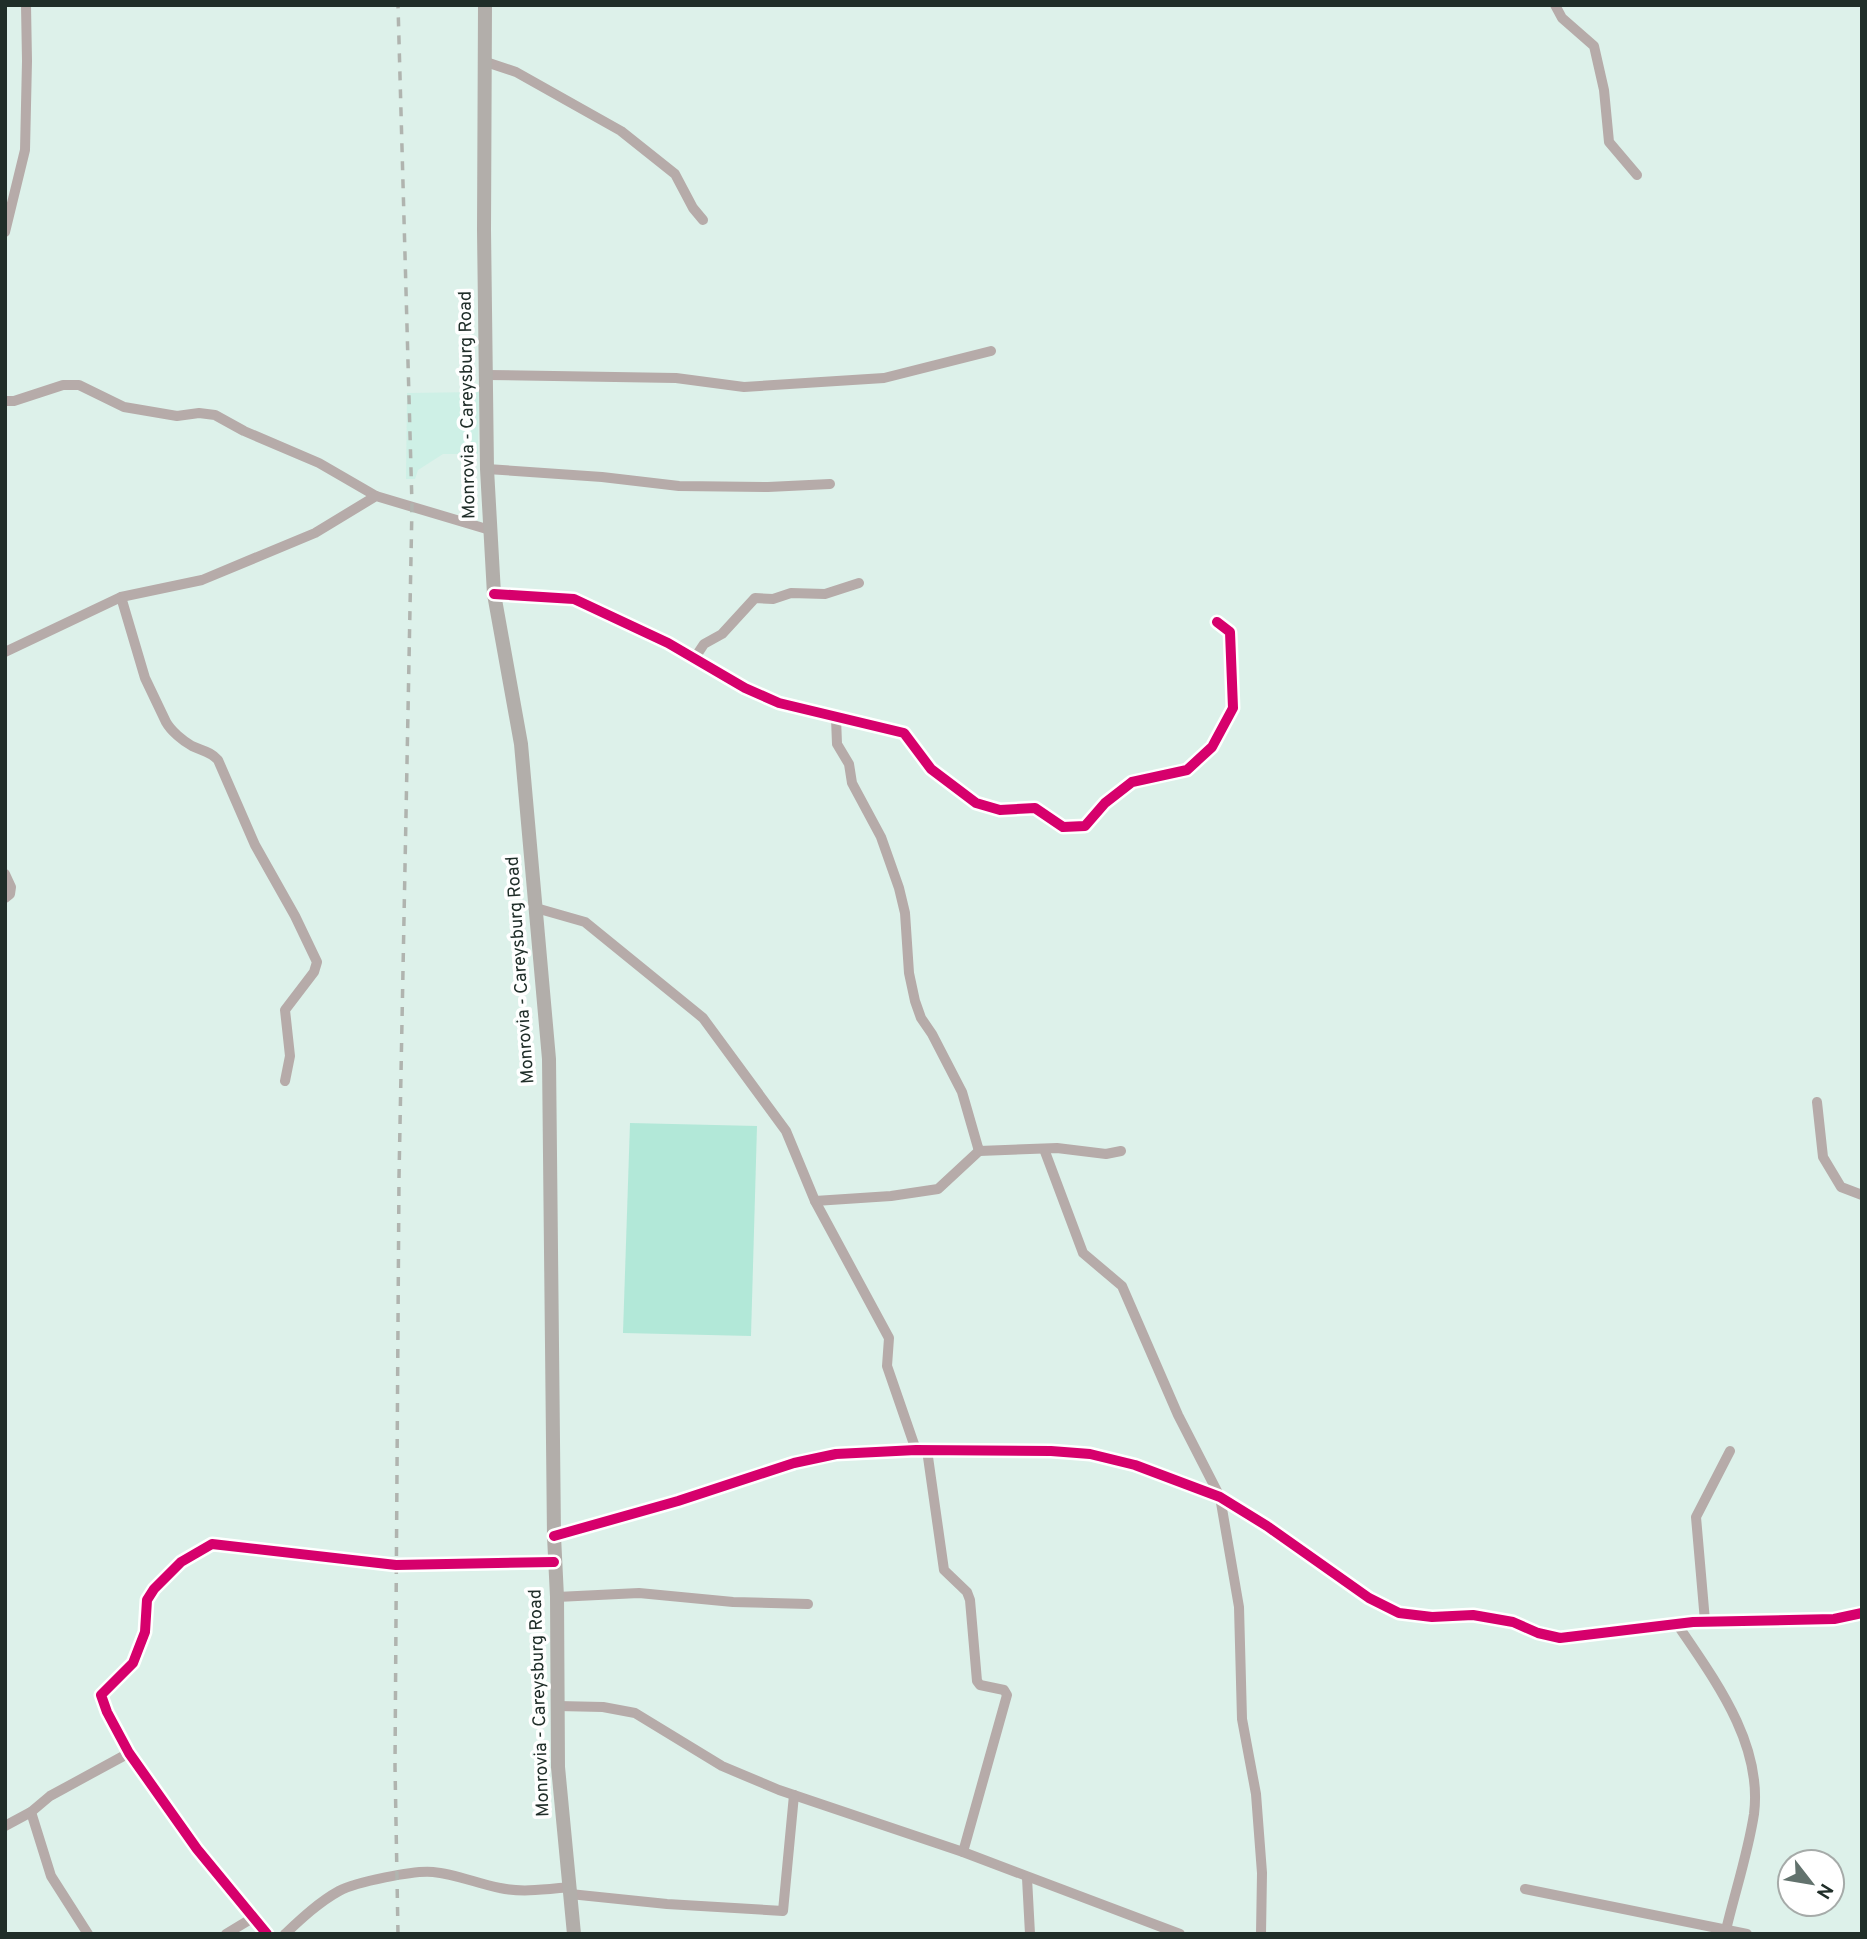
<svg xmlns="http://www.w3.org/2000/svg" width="1867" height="1939" font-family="Overpass,sans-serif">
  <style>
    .built { fill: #cef0e6 }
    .green { fill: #b2e8d8 }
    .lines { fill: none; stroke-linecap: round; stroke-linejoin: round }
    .minor { stroke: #b6aba9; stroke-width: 10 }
    .major { stroke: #b2aeaa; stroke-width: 14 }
    .rail { stroke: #b0b4af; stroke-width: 3.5; stroke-dasharray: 9 9; stroke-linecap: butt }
    .cycleway-casing { stroke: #fff; stroke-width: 15 }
    .cycleway { stroke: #d6006c; stroke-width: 10 }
    .labels { text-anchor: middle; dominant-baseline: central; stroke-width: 7; stroke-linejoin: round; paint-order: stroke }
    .street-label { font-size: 18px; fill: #202e29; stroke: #fff }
  </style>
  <rect width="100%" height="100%" fill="#ddf1ea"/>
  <polygon class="built" points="479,392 478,454 443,454 418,470 415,479 406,479 407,393"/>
  <polygon class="green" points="630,1123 757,1126 751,1336 623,1333"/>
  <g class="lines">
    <g class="minor">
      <polyline points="1555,5 1562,18 1594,46 1604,90 1609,142 1637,175"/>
      <polyline points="483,61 516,72 621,131 675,174 693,208 703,220"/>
      <polyline points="5,232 25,150 27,61 26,5"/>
      <polyline points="487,375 676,378 744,387 884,378 991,351"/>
      <polyline points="5,401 14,401 63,385 79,385 124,407 177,416 199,413 215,415 244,431 319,463 376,496"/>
      <polyline points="487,469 602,477 679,486 768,487 830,484"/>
      <polyline points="494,594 574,599 668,643 745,688 779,703 904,733 931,769 976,803 1000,810 1035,808 1063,827 1085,826 1105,803 1132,782 1187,770 1212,747 1233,708 1230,632 1217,622"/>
      <path d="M121,597L145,678L166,722C171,731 183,741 192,746C202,751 210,751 218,760L255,845L295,916L317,962L314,972L285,1010L290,1056L285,1081"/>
      <polyline points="5,652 121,597 202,580 315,533 376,496 490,530"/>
      <polyline points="694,659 704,644 722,634 755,598 773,599 791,593 825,594 859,583"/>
      <polyline points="836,718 837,744 849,764 852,783 881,837 899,888 905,913 909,973 915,1001 921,1018 932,1034 962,1092 979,1151 1057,1148 1106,1154 1121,1151"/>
      <polyline points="5,874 11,887 10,894 5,898"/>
      <polyline points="536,908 585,922 703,1018 786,1131 815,1201 889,1338 887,1366 916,1450"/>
      <polyline points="1817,1102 1823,1157 1841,1187 1862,1195"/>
      <polyline points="1044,1149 1083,1253 1122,1286 1178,1415 1220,1497 1239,1607 1242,1719 1256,1794 1262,1873 1261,1934"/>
      <polyline points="815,1201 891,1196 938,1189 979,1151"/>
      <polyline points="927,1450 944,1570 967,1592 970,1600 977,1681 980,1685 1004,1690 1007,1695 963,1852"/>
      <polyline points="554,1536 678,1501 794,1463 836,1454 916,1450 1051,1451 1090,1454 1135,1465 1220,1497 1267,1526 1369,1598 1399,1613 1432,1617 1473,1615 1513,1622 1538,1633 1560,1638 1693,1622 1834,1619 1862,1613"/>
      <polyline points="557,1597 639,1593 733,1602 808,1604"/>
      <polyline points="1705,1621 1696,1517 1730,1451"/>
      <path d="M1677,1624C1714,1679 1763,1743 1754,1814C1748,1853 1735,1892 1726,1930"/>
      <polyline points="558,1706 603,1707 635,1713 722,1766 779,1790 963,1852 1180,1934"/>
      <polyline points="31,1812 51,1876 88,1934"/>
      <polyline points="5,1826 31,1812 50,1796 129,1753"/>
      <polyline points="1027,1878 1030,1934"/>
      <polyline points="1525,1889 1747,1934"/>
      <polyline points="570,1894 667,1904 783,1911 794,1795"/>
      <polyline points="226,1934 254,1917"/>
      <polyline points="267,1934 197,1849 129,1753 107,1712 101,1695 133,1663 145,1632 147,1600 154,1589 181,1562 212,1544 396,1565 554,1562"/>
      <path d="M285,1934C301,1919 319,1902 339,1891C356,1882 414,1870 433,1872C456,1874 478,1884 500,1888C522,1893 548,1889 570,1887"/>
    </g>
    <polyline class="major" points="485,5 484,230 487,469 494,594 521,744 549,1059 554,1536 557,1597 558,1767 574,1934"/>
    <polyline class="rail" points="398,1934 395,1766 399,1177 412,505 398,5"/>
    <defs>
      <g id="cycleway">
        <polyline points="494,594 574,599 668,643 745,688 779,703 904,733 931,769 976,803 1000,810 1035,808 1063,827 1085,826 1105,803 1132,782 1187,770 1212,747 1233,708 1230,632 1217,622"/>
        <polyline points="554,1536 678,1501 794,1463 836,1454 916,1450 1051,1451 1090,1454 1135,1465 1220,1497 1267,1526 1369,1598 1399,1613 1432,1617 1473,1615 1513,1622 1538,1633 1560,1638 1693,1622 1834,1619 1862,1613"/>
        <polyline points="267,1934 197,1849 129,1753 107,1712 101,1695 133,1663 145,1632 147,1600 154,1589 181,1562 212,1544 396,1565 554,1562"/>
      </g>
    </defs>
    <use href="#cycleway" class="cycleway-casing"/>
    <use href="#cycleway" class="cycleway"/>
  </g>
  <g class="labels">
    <g class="street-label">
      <text transform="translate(468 405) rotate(-91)">Monrovia - Careysburg Road</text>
      <text transform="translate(521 970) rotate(-94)">Monrovia - Careysburg Road</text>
      <text transform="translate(540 1703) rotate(-92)">Monrovia - Careysburg Road</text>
    </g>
  </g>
  <rect width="1867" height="1939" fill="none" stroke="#202e29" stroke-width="14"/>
  <g transform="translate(1811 1883) rotate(121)"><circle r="33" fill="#ffffff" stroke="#a6aba9" stroke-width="2"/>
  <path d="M0-5L12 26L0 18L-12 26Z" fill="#62726d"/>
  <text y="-10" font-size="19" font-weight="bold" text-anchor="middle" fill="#202e29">N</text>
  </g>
</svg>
